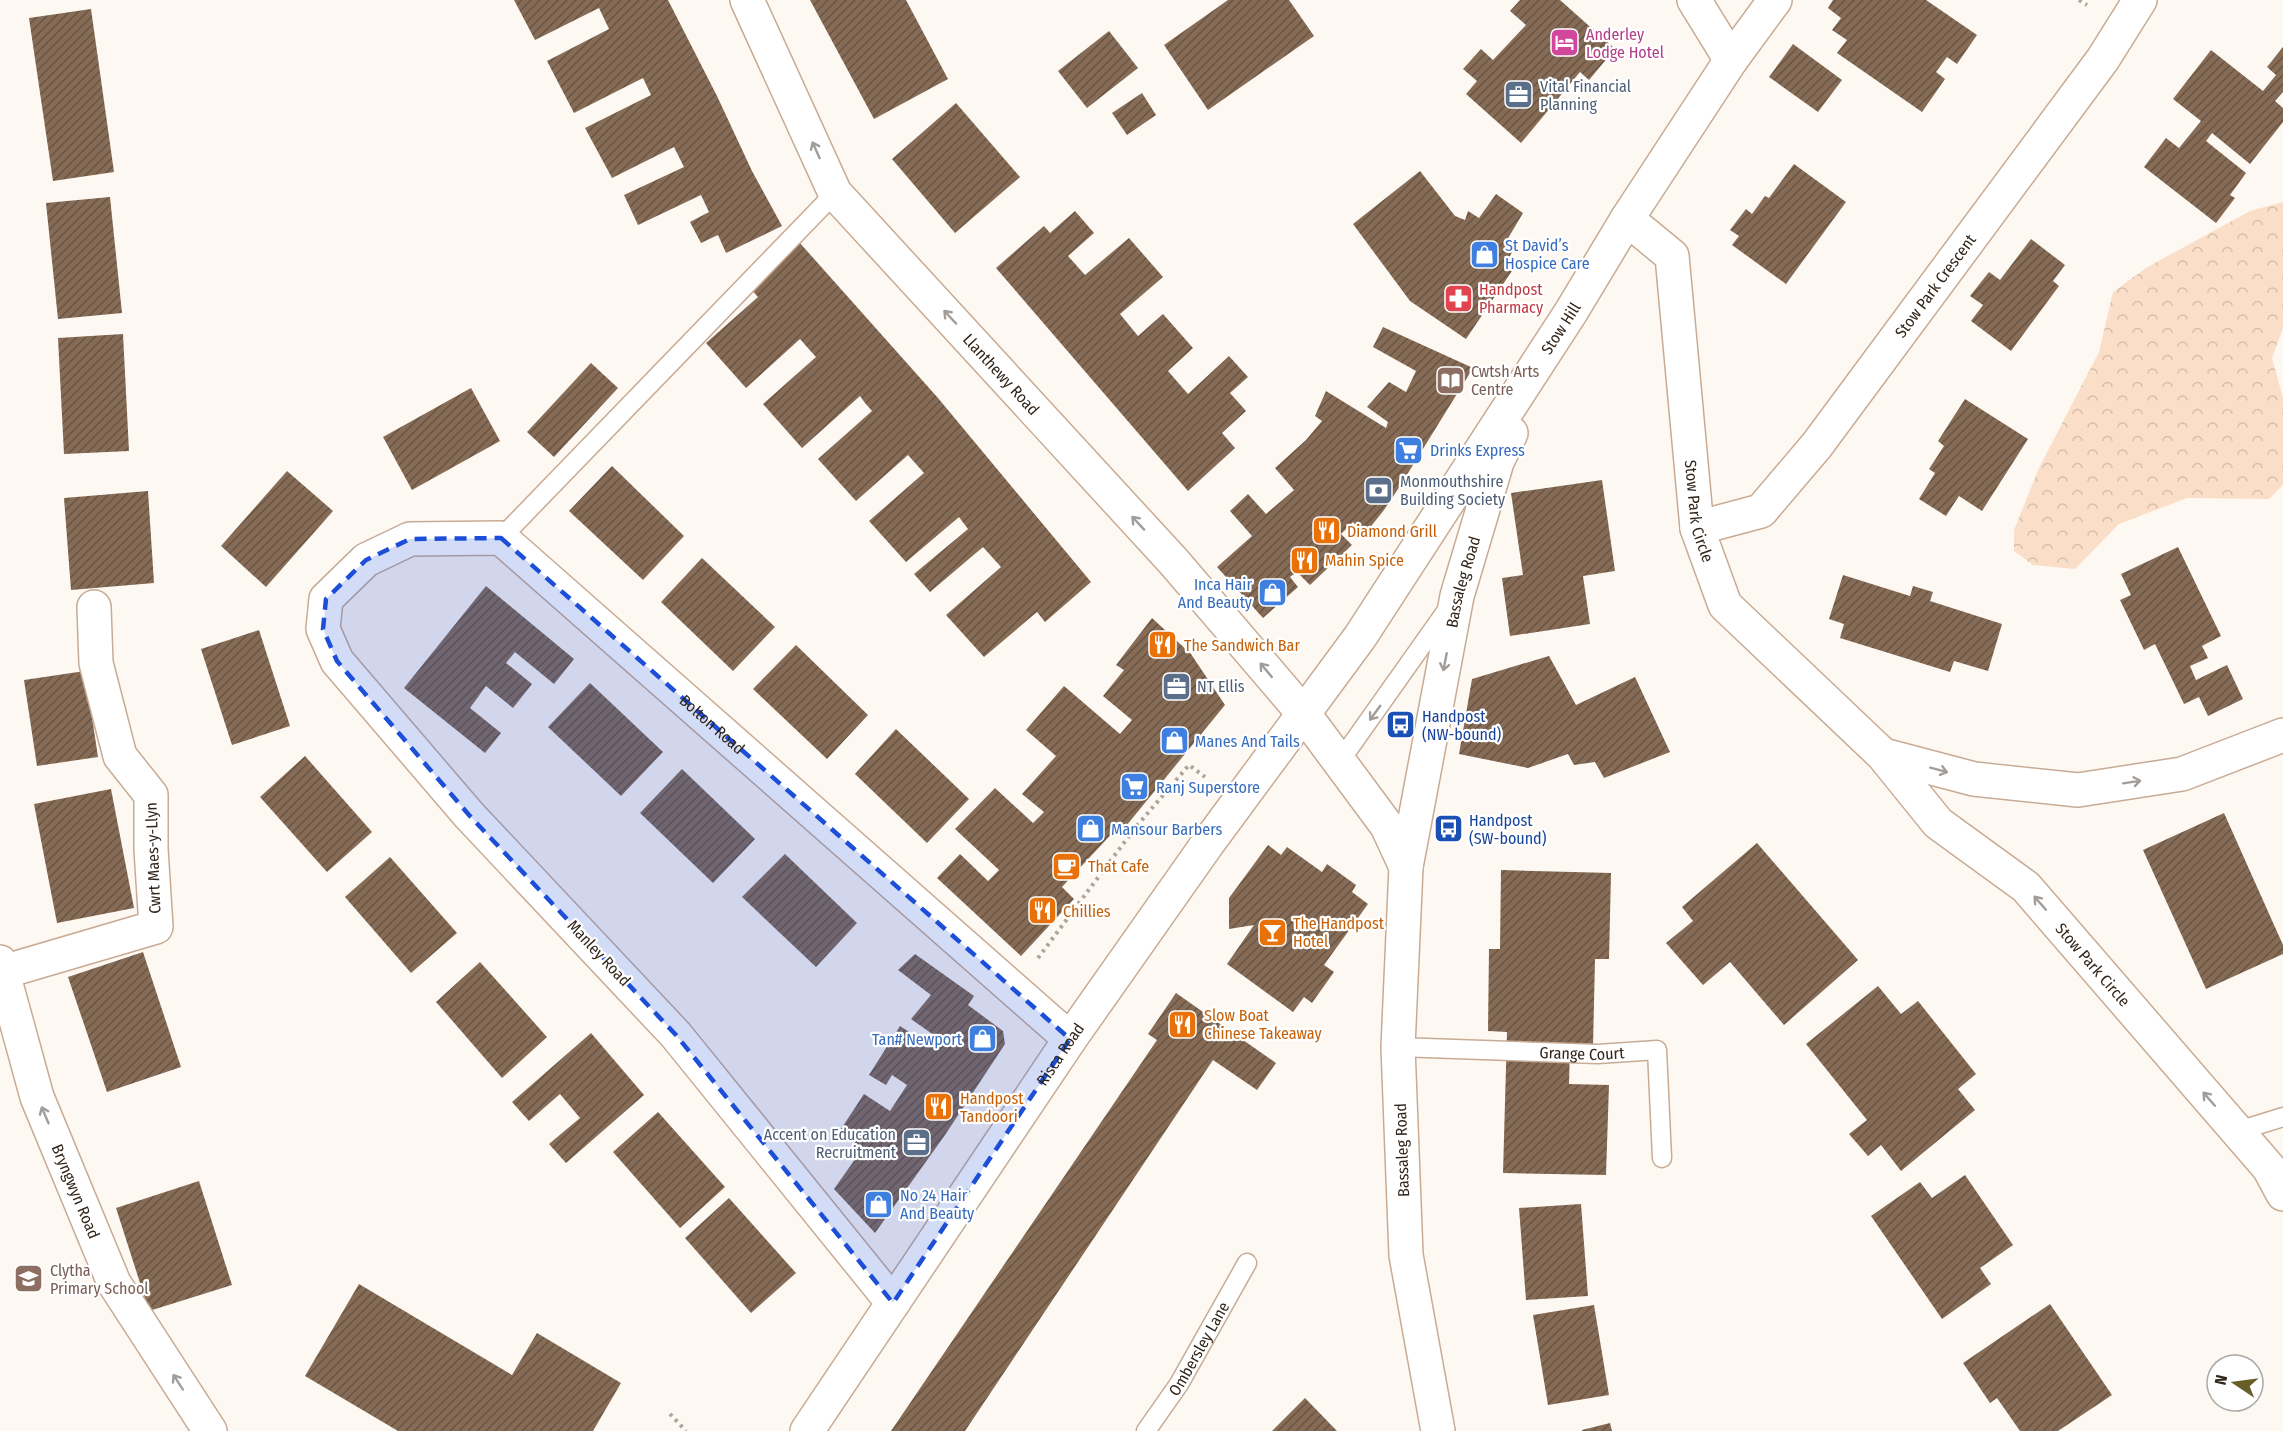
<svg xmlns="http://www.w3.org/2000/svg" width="2283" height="1431" font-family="'Fira Sans Condensed',sans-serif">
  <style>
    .forest { fill: url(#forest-crowns) }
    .building { fill: url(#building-hatch) }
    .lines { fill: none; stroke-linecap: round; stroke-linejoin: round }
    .lane-casing { stroke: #c8ab94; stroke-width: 21 }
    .street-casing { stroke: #c8ab94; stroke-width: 36 }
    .secondary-casing { stroke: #c8ab94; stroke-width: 36 }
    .path { stroke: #aca49d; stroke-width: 4; stroke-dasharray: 3 4.5; stroke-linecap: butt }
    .lane { stroke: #fff; stroke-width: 18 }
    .street { stroke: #fff; stroke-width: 33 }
    .secondary { stroke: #fff; stroke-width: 33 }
    .oneway { stroke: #a29d99 }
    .marked { fill: #1d4ed8; fill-opacity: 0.2; stroke: #1d4ed8; stroke-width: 4.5; stroke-dasharray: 12 8; stroke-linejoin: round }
    .labels { text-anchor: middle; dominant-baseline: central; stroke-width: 4.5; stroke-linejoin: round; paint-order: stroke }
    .hotel-label { font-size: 16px; fill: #b23c85; stroke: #fff; text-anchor: start }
    .service-label { font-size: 16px; fill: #4e5e75; stroke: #fff; text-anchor: start }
    .shop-label { font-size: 16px; fill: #366cbe; stroke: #fff; text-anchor: start }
    .street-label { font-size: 16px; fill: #31261c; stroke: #fff }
    .health-label { font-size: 16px; fill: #be3a42; stroke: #fff; text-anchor: start }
    .education-label { font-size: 16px; fill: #785e54; stroke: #fff; text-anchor: start }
    .food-label { font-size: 16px; fill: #c56008; stroke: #fff; text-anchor: start }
    .transit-label { font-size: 16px; fill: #164399; stroke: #fff; text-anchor: start }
  </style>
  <defs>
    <pattern id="forest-crowns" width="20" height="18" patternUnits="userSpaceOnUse" patternTransform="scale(1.5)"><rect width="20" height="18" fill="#fadec7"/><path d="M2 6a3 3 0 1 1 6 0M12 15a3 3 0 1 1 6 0" fill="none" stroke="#d7beaa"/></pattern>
    <pattern id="building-hatch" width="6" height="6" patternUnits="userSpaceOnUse" patternTransform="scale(1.5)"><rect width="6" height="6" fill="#866c56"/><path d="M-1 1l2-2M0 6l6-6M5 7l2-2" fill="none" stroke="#685442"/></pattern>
  </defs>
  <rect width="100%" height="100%" fill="#fef8f3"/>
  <polygon class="forest" points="2283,202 2283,328 2272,358 2283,398 2283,485 2269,499 2187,498 2119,524 2075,569 2033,565 2014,551 2014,530 2039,468 2099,352 2113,292 2146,268 2250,211"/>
  <g class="building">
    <polygon points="514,0 668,0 717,96 752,171 782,226 726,253 718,235 701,243 690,222 709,212 701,195 638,225 624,195 684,167 674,147 612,178 585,128 651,95 643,78 574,113 547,61 609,29 599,8 535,40"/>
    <polygon points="810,0 906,0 948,79 874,119"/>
    <polygon points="1228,0 1289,0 1314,36 1208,110 1164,45"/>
    <polygon points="1520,0 1560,0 1615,49 1589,80 1580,72 1521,143 1466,94 1477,81 1463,69 1481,49 1493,60 1526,25 1510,11"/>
    <polygon points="1833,0 1926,0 1977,35 1957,64 1947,57 1936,72 1945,79 1922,112 1837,53 1847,40 1832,30 1841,18 1828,8"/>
    <polygon points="91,9 114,172 53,181 29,18"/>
    <polygon points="1109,31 1138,68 1087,108 1058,71"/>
    <polygon points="1793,44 1842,80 1818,112 1769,77"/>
    <polygon points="2283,47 2283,92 2275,101 2283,108 2283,122 2250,164 2212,133 2206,141 2246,173 2230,195 2235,198 2216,223 2144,167 2166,138 2179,148 2201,121 2173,99 2211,50 2263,91 2276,75 2267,67"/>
    <polygon points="1142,93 1156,115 1127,135 1112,113"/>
    <polygon points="956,103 1020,177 955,233 892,159"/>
    <polygon points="1794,164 1846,202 1786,284 1732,245 1739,236 1730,230 1746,209 1752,214 1765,196 1769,198"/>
    <polygon points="1420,171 1455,216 1465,220 1468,211 1479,218 1496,194 1523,213 1507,240 1516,244 1508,260 1516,265 1466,339 1410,301 1353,224"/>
    <polygon points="110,197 122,313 58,319 46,203"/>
    <polygon points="1075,211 1094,233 1068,256 1085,275 1129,238 1163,277 1120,314 1138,336 1163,314 1193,348 1168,371 1188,394 1229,356 1248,377 1230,393 1246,411 1222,433 1235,448 1188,491 996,268 1044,226 1050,233"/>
    <polygon points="2031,239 2065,265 2053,281 2059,286 2011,351 1971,321 1983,305 1970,296 1989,272 2000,280"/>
    <polygon points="799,242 938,398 1091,582 1045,622 1037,612 984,657 946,615 1001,567 983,547 930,592 914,574 968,529 959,517 906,562 869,521 924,473 908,455 856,501 818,459 872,411 865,403 860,396 802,448 763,404 816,357 807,347 800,339 746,388 706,343 758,297 749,287"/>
    <polygon points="1383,327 1473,368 1400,486 1384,510 1364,535 1353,522 1341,534 1352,545 1310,585 1297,572 1290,577 1298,587 1263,618 1217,567 1252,536 1230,511 1248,494 1266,514 1294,490 1275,468 1306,440 1322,421 1315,416 1326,391 1386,428 1388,422 1367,407 1389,382 1406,392 1416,371 1373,347"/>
    <polygon points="123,334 129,451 64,454 58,338"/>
    <polygon points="591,363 618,388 554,457 527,432"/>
    <polygon points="471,388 500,441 412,490 383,437"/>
    <polygon points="1965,399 2028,439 1982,511 1959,496 1946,516 1919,499 1935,473 1929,469 1944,446 1938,441"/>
    <polygon points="612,466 684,536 643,580 569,511"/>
    <polygon points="287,471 333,511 266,587 221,546"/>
    <polygon points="1602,480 1615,571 1583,576 1590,624 1510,636 1502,578 1523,575 1511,493"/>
    <polygon points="148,491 154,583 71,590 64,498"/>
    <polygon points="2178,547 2221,636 2202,646 2208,658 2190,666 2196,680 2227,665 2243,699 2208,716 2199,697 2184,704 2155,644 2144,650 2120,600 2131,595 2121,574"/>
    <polygon points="702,558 775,627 733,671 661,602"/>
    <polygon points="1843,575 1910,596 1913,586 1933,592 1930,601 2002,624 1988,671 1954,661 1950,672 1840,638 1844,624 1829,619"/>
    <polygon points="486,586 574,659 554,684 515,652 506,663 532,684 513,708 486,686 470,708 501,733 485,753 404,688"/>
    <polygon points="1152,618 1191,654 1225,705 1122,831 1119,826 1062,887 1074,899 1021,956 937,878 960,854 988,881 999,870 955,829 995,788 1033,823 1044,812 1022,794 1056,756 1026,730 1064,686 1120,734 1132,720 1103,696 1124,670 1116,665"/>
    <polygon points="259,630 290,726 232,745 201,649"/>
    <polygon points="796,645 868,715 827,759 753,689"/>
    <polygon points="1549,656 1576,705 1635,677 1670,752 1604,778 1595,762 1574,765 1568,754 1528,768 1459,754 1472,679"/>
    <polygon points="85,671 98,757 37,766 24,680"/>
    <polygon points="590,683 663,752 621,796 548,727"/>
    <polygon points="896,729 969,799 927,843 855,774"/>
    <polygon points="305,756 372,832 327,872 260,797"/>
    <polygon points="682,769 755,839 713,883 640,813"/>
    <polygon points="111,789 134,908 57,923 34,804"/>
    <polygon points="2224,813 2283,945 2283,954 2206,989 2143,850"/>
    <polygon points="1757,843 1858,960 1784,1025 1730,962 1703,985 1666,943 1693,921 1682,907"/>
    <polygon points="1268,845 1281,855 1287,847 1322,872 1327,864 1356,885 1352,892 1368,904 1324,965 1334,972 1312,1003 1304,997 1293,1012 1227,964 1254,925 1229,929 1229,898"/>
    <polygon points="785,854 857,923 816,967 742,897"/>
    <polygon points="390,857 457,933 411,973 345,897"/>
    <polygon points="1501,870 1611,873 1609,959 1595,959 1593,1047 1570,1047 1569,1084 1609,1085 1606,1175 1503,1173 1507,1032 1488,1031 1489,949 1500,949"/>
    <polygon points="143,952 181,1067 107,1092 68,977"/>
    <polygon points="915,954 974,996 968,1005 1003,1031 1005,1044 945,1135 875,1233 834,1189 863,1148 839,1132 864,1094 890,1111 907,1085 892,1075 886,1085 869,1075 900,1026 932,1047 938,1038 911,1019 931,995 898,970"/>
    <polygon points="480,962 547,1037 502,1078 436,1002"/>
    <polygon points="1878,986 1901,1014 1918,1001 1976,1074 1958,1089 1975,1110 1901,1171 1881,1145 1868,1156 1849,1134 1867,1120 1806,1044"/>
    <polygon points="1176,993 1276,1063 1257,1090 1213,1060 965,1431 891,1431 1157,1040 1148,1034"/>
    <polygon points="591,1033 644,1095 566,1163 549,1144 580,1118 560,1094 529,1121 512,1102"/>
    <polygon points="658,1112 725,1187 680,1228 613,1152"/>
    <polygon points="1965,1175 2013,1245 1980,1268 1991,1284 1942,1319 1871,1216 1920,1182 1932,1198"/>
    <polygon points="199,1181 232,1285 149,1311 116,1208"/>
    <polygon points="729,1198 796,1273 751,1313 685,1238"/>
    <polygon points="1581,1204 1588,1296 1526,1300 1519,1208"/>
    <polygon points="359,1284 512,1375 537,1333 621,1383 593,1431 398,1431 305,1376"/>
    <polygon points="2050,1304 2112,1395 2058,1431 2020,1431 1997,1398 1990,1403 1963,1363"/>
    <polygon points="1594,1305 1609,1395 1548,1405 1533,1315"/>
    <polygon points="1305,1398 1337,1431 1272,1431"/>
    <polygon points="1610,1423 1612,1431 1582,1431 1582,1430"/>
  </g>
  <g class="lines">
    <defs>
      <g id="lane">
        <polyline points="501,538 835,193"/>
        <polyline points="1340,761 1447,610"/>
        <path id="s1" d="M1398,1047L1598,1054L1657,1050L1662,1158"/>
        <polyline points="2238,1131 2283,1117"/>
        <path id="s2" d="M1146,1431L1179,1384L1247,1263"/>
      </g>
      <g id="street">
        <path id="s3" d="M747,0L835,193L1174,562L1304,714"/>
        <path id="s4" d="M1627,219L1672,256L1697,528L1725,605L1883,755L1938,823L2026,887L2269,1168L2283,1194"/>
        <path id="s5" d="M1697,528L1761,511L1817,445L2103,59L2140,0"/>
        <polyline points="1883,755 1974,779 2078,790 2182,774 2283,735"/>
        <path id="s6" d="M0,962L37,1097L114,1283L210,1431"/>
        <polyline points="3,972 156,927 151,849 151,795 120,756 96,663 94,607"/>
        <path id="s7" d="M893,1303L676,1035L469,815L337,661L323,629L326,599L366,560L410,539L501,538L1070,1039"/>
      </g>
      <g id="secondary">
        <polyline points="1694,0 1731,60"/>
        <polyline points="1304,714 1387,826 1406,867"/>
        <path id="s8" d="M807,1431L1070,1039L1208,843L1360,637L1571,312L1627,219L1731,60L1775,0"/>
        <path id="s9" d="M1438,1431L1406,1255L1398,1047L1406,867L1457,596L1497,462L1511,433"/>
      </g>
    </defs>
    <use href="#lane" class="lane-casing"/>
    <use href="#street" class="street-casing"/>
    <use href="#secondary" class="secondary-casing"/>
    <g class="path">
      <polyline points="2079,0 2087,5"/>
      <polyline points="1038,958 1135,828 1189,765 1205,777"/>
      <polyline points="670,1414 686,1431"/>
    </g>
    <use href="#lane" class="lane"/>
    <use href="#street" class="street"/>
    <use href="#secondary" class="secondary"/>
  </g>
  <defs><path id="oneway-shaft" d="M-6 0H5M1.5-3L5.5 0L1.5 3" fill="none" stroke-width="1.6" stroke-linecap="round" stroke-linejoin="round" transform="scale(1.5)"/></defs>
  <g class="oneway">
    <use href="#oneway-shaft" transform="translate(816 150) rotate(-114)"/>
    <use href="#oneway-shaft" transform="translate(950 317) rotate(-133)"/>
    <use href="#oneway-shaft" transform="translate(1138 523) rotate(-133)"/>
    <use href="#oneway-shaft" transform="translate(1445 662) rotate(101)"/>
    <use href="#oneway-shaft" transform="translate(1266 670) rotate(-130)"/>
    <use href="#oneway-shaft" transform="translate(1375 713) rotate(126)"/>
    <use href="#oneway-shaft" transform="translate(1939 770) rotate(15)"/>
    <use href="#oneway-shaft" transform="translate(2132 782) rotate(-9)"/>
    <use href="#oneway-shaft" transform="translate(2040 903) rotate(-131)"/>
    <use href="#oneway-shaft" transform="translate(2209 1099) rotate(-131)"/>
    <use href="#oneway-shaft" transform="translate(45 1115) rotate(-113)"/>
    <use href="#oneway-shaft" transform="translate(178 1382) rotate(-123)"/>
  </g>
  <path class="marked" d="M501,538L1070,1039L893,1303L676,1035L469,815L337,661L323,629L326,599L366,560L410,539Z"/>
  <defs>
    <symbol id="hotel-square" viewBox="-11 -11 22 22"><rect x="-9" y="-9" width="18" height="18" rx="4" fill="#d1479c" stroke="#fff"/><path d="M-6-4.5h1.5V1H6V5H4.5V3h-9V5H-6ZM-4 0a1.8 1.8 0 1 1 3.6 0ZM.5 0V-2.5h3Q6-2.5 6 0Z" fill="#fff"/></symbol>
    <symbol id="office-square" viewBox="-11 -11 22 22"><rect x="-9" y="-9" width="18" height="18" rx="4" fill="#5c6f8a" stroke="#fff"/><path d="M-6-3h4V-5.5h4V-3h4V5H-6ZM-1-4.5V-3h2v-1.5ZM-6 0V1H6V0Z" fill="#fff"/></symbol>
    <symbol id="shop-square" viewBox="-11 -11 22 22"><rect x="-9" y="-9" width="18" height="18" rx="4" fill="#3f7fe0" stroke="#fff"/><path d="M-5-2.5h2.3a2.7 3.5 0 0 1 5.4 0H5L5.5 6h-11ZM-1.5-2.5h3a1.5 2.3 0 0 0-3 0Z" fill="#fff"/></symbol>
    <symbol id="pharmacy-square" viewBox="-11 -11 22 22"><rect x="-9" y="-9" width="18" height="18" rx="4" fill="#e0444e" stroke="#fff"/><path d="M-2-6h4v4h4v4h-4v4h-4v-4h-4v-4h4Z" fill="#fff"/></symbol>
    <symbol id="library-square" viewBox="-11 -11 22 22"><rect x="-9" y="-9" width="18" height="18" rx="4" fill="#8d6e63" stroke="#fff"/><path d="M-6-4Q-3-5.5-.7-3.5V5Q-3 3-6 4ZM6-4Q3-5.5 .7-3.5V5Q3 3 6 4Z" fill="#fff"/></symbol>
    <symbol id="supermarket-square" viewBox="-11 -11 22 22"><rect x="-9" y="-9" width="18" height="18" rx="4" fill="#3f7fe0" stroke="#fff"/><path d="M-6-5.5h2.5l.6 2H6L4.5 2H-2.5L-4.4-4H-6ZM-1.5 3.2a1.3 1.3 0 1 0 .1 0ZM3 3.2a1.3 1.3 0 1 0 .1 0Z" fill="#fff"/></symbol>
    <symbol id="bank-square" viewBox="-11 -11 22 22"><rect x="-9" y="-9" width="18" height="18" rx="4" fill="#5c6f8a" stroke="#fff"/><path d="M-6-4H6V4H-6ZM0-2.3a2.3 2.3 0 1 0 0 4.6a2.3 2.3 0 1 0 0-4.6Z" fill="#fff"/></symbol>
    <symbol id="restaurant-square" viewBox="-11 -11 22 22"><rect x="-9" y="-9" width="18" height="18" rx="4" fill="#e8710a" stroke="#fff"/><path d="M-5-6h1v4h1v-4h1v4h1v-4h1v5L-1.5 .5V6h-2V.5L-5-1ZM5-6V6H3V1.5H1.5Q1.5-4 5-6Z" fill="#fff"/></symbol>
    <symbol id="bus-square" viewBox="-11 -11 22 22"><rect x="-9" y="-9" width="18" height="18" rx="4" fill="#1a4fb4" stroke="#fff"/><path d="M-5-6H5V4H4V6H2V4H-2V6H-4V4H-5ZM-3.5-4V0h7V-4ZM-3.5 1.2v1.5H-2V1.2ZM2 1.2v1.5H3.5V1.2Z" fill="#fff"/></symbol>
    <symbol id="cafe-square" viewBox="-11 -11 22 22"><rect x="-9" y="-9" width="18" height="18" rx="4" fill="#e8710a" stroke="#fff"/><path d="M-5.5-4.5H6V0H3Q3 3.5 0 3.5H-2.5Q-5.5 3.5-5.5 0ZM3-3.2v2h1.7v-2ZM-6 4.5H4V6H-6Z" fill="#fff"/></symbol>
    <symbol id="bar-square" viewBox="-11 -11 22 22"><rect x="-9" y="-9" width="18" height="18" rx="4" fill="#e8710a" stroke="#fff"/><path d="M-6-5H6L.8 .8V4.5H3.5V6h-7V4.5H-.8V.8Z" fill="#fff"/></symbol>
    <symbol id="school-square" viewBox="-11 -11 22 22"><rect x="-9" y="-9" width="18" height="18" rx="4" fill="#8d6e63" stroke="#fff"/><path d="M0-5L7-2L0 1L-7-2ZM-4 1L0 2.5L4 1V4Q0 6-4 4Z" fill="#fff"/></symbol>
  </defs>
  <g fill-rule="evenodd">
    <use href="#hotel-square" x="1548" y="26" width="33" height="33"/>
    <use href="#office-square" x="1502" y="78" width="33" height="33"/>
    <use href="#shop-square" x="1468" y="238" width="33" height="33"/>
    <use href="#pharmacy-square" x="1442" y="282" width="33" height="33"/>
    <use href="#library-square" x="1434" y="364" width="33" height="33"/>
    <use href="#supermarket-square" x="1392" y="434" width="33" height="33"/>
    <use href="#bank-square" x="1362" y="474" width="33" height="33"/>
    <use href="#restaurant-square" x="1310" y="514" width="33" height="33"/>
    <use href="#restaurant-square" x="1288" y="544" width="33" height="33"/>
    <use href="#shop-square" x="1256" y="576" width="33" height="33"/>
    <use href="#restaurant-square" x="1146" y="628" width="33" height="33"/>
    <use href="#office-square" x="1160" y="670" width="33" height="33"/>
    <use href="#bus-square" x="1384" y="708" width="33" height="33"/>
    <use href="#shop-square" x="1158" y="724" width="33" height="33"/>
    <use href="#supermarket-square" x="1118" y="770" width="33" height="33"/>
    <use href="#shop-square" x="1074" y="812" width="33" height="33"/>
    <use href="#bus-square" x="1432" y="812" width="33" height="33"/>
    <use href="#cafe-square" x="1050" y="850" width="33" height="33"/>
    <use href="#restaurant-square" x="1026" y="894" width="33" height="33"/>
    <use href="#bar-square" x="1256" y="916" width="33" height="33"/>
    <use href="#restaurant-square" x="1166" y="1008" width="33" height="33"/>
    <use href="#shop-square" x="966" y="1022" width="33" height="33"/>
    <use href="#restaurant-square" x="922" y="1090" width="33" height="33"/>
    <use href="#office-square" x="900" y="1126" width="33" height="33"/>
    <use href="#shop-square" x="862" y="1188" width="33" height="33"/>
    <use href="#school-square" x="12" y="1262" width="33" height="33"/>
  </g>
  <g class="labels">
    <g class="hotel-label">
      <text x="1586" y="34">Anderley<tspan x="1586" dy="18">Lodge Hotel</tspan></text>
    </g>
    <g class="service-label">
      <text x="1540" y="86">Vital Financial<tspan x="1540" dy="18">Planning</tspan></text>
      <text x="1400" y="481">Monmouthshire<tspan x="1400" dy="18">Building Society</tspan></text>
      <text x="1197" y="686">NT Ellis</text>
      <text x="896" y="1134" text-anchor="end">Accent on Education<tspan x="896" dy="18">Recruitment</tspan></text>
    </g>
    <g class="shop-label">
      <text x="1505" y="245">St David’s<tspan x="1505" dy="18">Hospice Care</tspan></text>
      <text x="1430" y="450">Drinks Express</text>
      <text x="1252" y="584" text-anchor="end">Inca Hair<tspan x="1252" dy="18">And Beauty</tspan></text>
      <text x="1195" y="741">Manes And Tails</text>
      <text x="1156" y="787">Ranj Superstore</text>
      <text x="1111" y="829">Mansour Barbers</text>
      <text x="962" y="1039" text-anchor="end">Tan# Newport</text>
      <text x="900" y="1195">No 24 Hair<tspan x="900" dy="18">And Beauty</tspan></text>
    </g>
    <g class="street-label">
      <text stroke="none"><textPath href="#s5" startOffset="351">Stow Park Crescent</textPath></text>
      <text stroke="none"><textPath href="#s8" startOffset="1336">Stow Hill</textPath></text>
      <text stroke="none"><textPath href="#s3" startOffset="458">Llanthewy Road</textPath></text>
      <text stroke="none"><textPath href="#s4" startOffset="315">Stow Park Circle</textPath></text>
      <text stroke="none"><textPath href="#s9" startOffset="858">Bassaleg Road</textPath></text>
      <text stroke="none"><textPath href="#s7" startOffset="1392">Bolton Road</textPath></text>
      <text transform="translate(153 858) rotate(-92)">Cwrt Maes-y-Llyn</text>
      <text transform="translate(599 953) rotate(47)">Manley Road</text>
      <text stroke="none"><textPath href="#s4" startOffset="930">Stow Park Circle</textPath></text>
      <text stroke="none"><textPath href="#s1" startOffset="184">Grange Court</textPath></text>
      <text stroke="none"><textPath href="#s8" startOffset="454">Risca Road</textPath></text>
      <text transform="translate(1402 1150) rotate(-92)">Bassaleg Road</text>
      <text stroke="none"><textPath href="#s6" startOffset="242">Bryngwyn Road</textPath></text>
      <text stroke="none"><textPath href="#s2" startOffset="98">Ombersley Lane</textPath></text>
    </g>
    <g class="health-label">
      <text x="1479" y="289">Handpost<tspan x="1479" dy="18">Pharmacy</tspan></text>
    </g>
    <g class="education-label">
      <text x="1471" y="371">Cwtsh Arts<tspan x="1471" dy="18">Centre</tspan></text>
      <text x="50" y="1270">Clytha<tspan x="50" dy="18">Primary School</tspan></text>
    </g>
    <g class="food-label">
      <text x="1347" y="531">Diamond Grill</text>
      <text x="1325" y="560">Mahin Spice</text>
      <text x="1184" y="645">The Sandwich Bar</text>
      <text x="1088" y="866">That Cafe</text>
      <text x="1063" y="911">Chillies</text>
      <text x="1293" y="923">The Handpost<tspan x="1293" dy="18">Hotel</tspan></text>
      <text x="1204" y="1015">Slow Boat<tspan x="1204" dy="18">Chinese Takeaway</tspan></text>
      <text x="960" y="1098">Handpost<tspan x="960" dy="18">Tandoori</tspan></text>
    </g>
    <g class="transit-label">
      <text x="1422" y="716">Handpost<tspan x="1422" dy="18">(NW-bound)</tspan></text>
      <text x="1469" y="820">Handpost<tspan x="1469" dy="18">(SW-bound)</tspan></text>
    </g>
  </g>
  <g transform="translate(2235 1383) rotate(283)"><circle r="28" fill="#ffffff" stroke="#ada8a4" stroke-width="1.5"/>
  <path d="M0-4.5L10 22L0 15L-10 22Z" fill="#675e2a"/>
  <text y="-9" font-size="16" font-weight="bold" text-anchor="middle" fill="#31261c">N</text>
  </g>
</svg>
